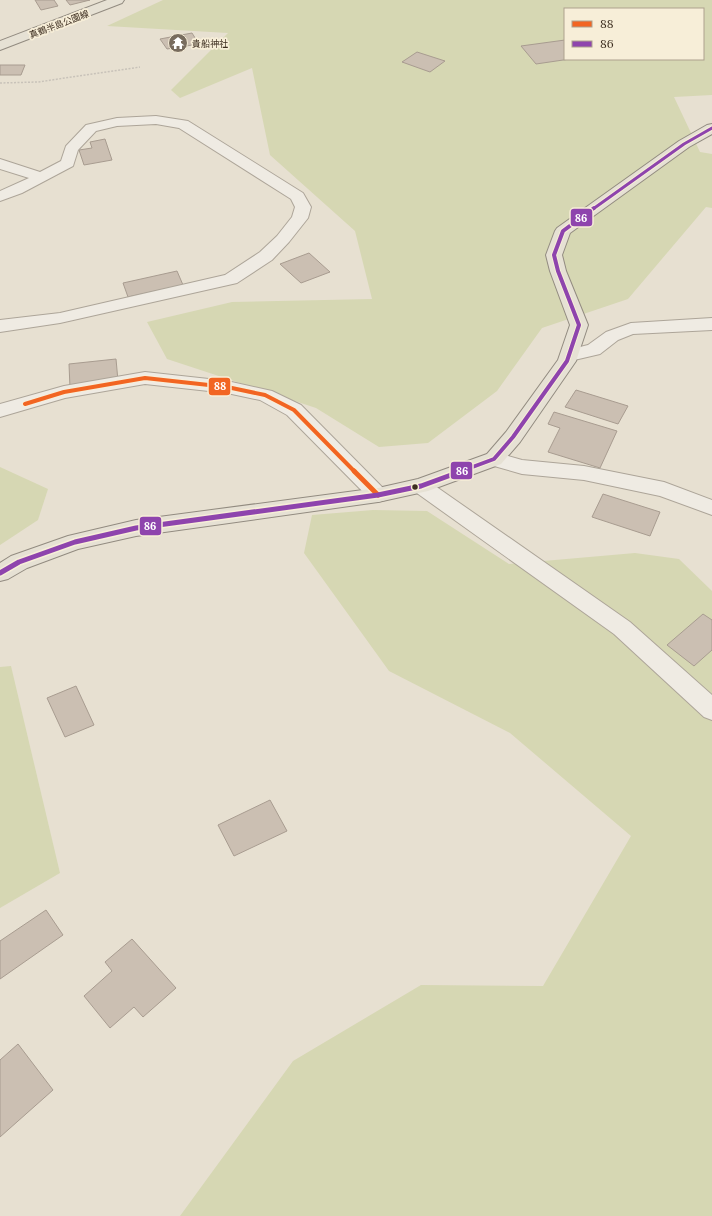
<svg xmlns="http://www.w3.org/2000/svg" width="712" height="1216" font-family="Lora,'Noto Sans JP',serif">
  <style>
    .green { fill: #d6d7b3; fill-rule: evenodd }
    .building { fill: #cbbfb2; stroke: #a89c90 }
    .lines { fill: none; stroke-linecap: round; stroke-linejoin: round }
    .minor-casing { stroke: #ada599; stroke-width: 2 }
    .major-casing { stroke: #928b80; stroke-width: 2 }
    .path { stroke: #c8c2b9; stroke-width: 1.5; stroke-dasharray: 2 1.5; stroke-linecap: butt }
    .minor { fill: #efebe3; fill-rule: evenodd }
    .major { fill: #e6e1d4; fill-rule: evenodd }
    .bus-1-far1-casing { stroke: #f7eed8; stroke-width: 6 }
    .bus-1-casing { stroke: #f7eed8; stroke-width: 8 }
    .bus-2-far2-casing { stroke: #f7eed8; stroke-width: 5 }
    .bus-2-far1-casing { stroke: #f7eed8; stroke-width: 6 }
    .bus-2-casing { stroke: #f7eed8; stroke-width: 8 }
    .bus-1-far1 { stroke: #f26522; stroke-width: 4 }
    .bus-1 { stroke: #f26522; stroke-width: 5 }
    .bus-2-far2 { stroke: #8e44ad; stroke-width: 3 }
    .bus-2-far1 { stroke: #8e44ad; stroke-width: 4 }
    .bus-2 { stroke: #8e44ad; stroke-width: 5 }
    .bus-dot { fill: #3d2e20; stroke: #f7eed8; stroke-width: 1.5 }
    .labels { text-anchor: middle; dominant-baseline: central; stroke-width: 3.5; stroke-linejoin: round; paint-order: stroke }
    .far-street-label { font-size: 9px; fill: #3d2e20; stroke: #f7eed8 }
    .far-poi-label { font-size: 9px; fill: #3d2e20; stroke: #f7eed8; text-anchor: start }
    .line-badge { stroke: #f7eed8; stroke-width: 1.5 }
    .badge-label { font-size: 11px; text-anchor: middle; font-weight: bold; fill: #fff }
  </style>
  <rect width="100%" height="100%" fill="#e7e0d1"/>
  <g class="green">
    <path d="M163,0H712V95L674,97L700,152L712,154V208L706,207L628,299L542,328L497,391L428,443L379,447L316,408L167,359L147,322L232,302L372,299L355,231L270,155L252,68L180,98L171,90L228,33L107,26ZM565,9H703V59H565Z"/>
    <polygon points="0,467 48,489 38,520 0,545"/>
    <polygon points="373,510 427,511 509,564 635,553 679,559 712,591 712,1216 180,1216 293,1061 421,985 543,986 631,836 510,733 389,671 304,553 312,515"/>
    <polygon points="11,666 60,873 0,908 0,667"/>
  </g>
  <g class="building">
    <polygon points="35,0 54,0 58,6 41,10"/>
    <polygon points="66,0 90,0 70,5"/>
    <polygon points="192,33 199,44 167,49 160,39"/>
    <polygon points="565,40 565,59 570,59 536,64 521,46"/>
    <polygon points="417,52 445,61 430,72 402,62"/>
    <polygon points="0,65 25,65 21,75 0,75"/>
    <polygon points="105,139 112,160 84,165 79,150 92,148 90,142"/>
    <polygon points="309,253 330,272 301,283 280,264"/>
    <polygon points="177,271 183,285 128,297 123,283"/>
    <polygon points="116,359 118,381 70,388 69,364"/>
    <polygon points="576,390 628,406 618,424 565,407"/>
    <polygon points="554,412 617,431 600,468 548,452 560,428 548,424"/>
    <polygon points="603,494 660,512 650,536 592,517"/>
    <polygon points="703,614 712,620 712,650 694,666 667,645"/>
    <polygon points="76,686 94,725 65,737 47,698"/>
    <polygon points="270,800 287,831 234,856 218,825"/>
    <polygon points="46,910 63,935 0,979 0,941"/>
    <polygon points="132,939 176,988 143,1017 134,1007 110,1028 84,996 112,971 105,962"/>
    <polygon points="18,1044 53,1090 0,1137 0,1060"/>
  </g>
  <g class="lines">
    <defs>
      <g id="minor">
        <polygon points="156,116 188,121 303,193 311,207 308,218 289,242 272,260 237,283 60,323 0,332 0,320 60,313 225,275 260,252 277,236 292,217 295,207 291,199 179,128 156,124 117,126 96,131 78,150 73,166 22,193 0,201 0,191 29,178 0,169 0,159 40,172 61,161 66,146 86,125 117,118"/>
        <polygon points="712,318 712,330 633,334 618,340 600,354 570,361 564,359 561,355 564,351 588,345 606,332 631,323"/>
        <polygon points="145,372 227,381 272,391 301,405 385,490 388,495 385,500 378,502 371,500 287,415 260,400 227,393 145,384 65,398 0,417 0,404 64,386"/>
        <polygon points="494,452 522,460 584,466 664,482 712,500 712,515 660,496 584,480 522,474 487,464 484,459 487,454"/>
        <polygon points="421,479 428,481 630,622 712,695 712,720 704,717 614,634 414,491 411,486 414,481"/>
      </g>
      <g id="major">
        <polygon points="107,0 124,0 122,3 0,50 0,41"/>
        <polygon points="712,124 712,134 689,147 570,233 562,255 566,271 588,325 576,361 520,442 501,464 428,491 378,502 136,536 78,549 27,568 8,579 0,581 0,563 11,556 68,536 136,520 378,488 418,479 487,454 506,432 558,360 570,325 550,271 546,255 555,231 557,228 679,141 707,125"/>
      </g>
    </defs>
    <use href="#minor" class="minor-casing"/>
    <use href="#major" class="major-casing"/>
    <polyline class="path" points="0,83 38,82 140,67"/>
    <use href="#minor" class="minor"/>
    <use href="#major" class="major"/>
    <defs>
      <polyline id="bus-1-far1" points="25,404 64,392 145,378 227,387 265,395 294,410 355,472"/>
      <polyline id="bus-1" points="354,471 378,495"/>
      <polyline id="bus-2-far2" points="593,209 684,144 712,128"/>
      <polyline id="bus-2-far1" points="459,472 494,459 513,437 567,361 579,325 558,271 554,255 563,231 594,208"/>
      <polyline id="bus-2" points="0,573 19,562 75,542 136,528 378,495 421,486 462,471"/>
    </defs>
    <use href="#bus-1-far1" class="bus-1-far1-casing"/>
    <use href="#bus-1" class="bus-1-casing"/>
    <use href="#bus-2-far2" class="bus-2-far2-casing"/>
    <use href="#bus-2-far1" class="bus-2-far1-casing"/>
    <use href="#bus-2" class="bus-2-casing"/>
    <use href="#bus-1-far1" class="bus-1-far1"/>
    <use href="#bus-1" class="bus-1"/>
    <use href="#bus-2-far2" class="bus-2-far2"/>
    <use href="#bus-2-far1" class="bus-2-far1"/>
    <use href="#bus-2" class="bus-2"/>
  </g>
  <defs>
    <symbol id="temple-disc" viewBox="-11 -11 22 22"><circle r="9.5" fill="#786c5e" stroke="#f7eed8"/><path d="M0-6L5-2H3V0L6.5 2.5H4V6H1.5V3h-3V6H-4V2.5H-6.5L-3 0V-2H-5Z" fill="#fff"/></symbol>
  </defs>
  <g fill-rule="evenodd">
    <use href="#temple-disc" x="167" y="32" width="22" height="22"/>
  </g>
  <circle class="bus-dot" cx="415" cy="487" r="3.5"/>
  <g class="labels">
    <g class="far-street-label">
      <text transform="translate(59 24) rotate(-21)">真鶴半島公園線</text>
    </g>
    <g class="far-poi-label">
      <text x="192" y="43">貴船神社</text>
    </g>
  </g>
  <g class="line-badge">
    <rect x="570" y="208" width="23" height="19" rx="4" fill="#8e44ad"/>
    <rect x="208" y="377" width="23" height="19" rx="4" fill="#f26522"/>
    <rect x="450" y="461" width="23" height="19" rx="4" fill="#8e44ad"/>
    <rect x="139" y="516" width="23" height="20" rx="4" fill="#8e44ad"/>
  </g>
  <g class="badge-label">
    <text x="581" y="222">86</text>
    <text x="220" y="390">88</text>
    <text x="462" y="475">86</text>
    <text x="150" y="530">86</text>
  </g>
  <rect x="564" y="8" width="140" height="52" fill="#f7eed8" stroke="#ada18e"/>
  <rect x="572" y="21" width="20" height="6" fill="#f26522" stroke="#ada18e"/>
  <text x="600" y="28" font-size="12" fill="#3d2e20">88</text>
  <rect x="572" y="41" width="20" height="6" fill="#8e44ad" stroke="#ada18e"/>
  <text x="600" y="48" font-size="12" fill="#3d2e20">86</text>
</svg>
